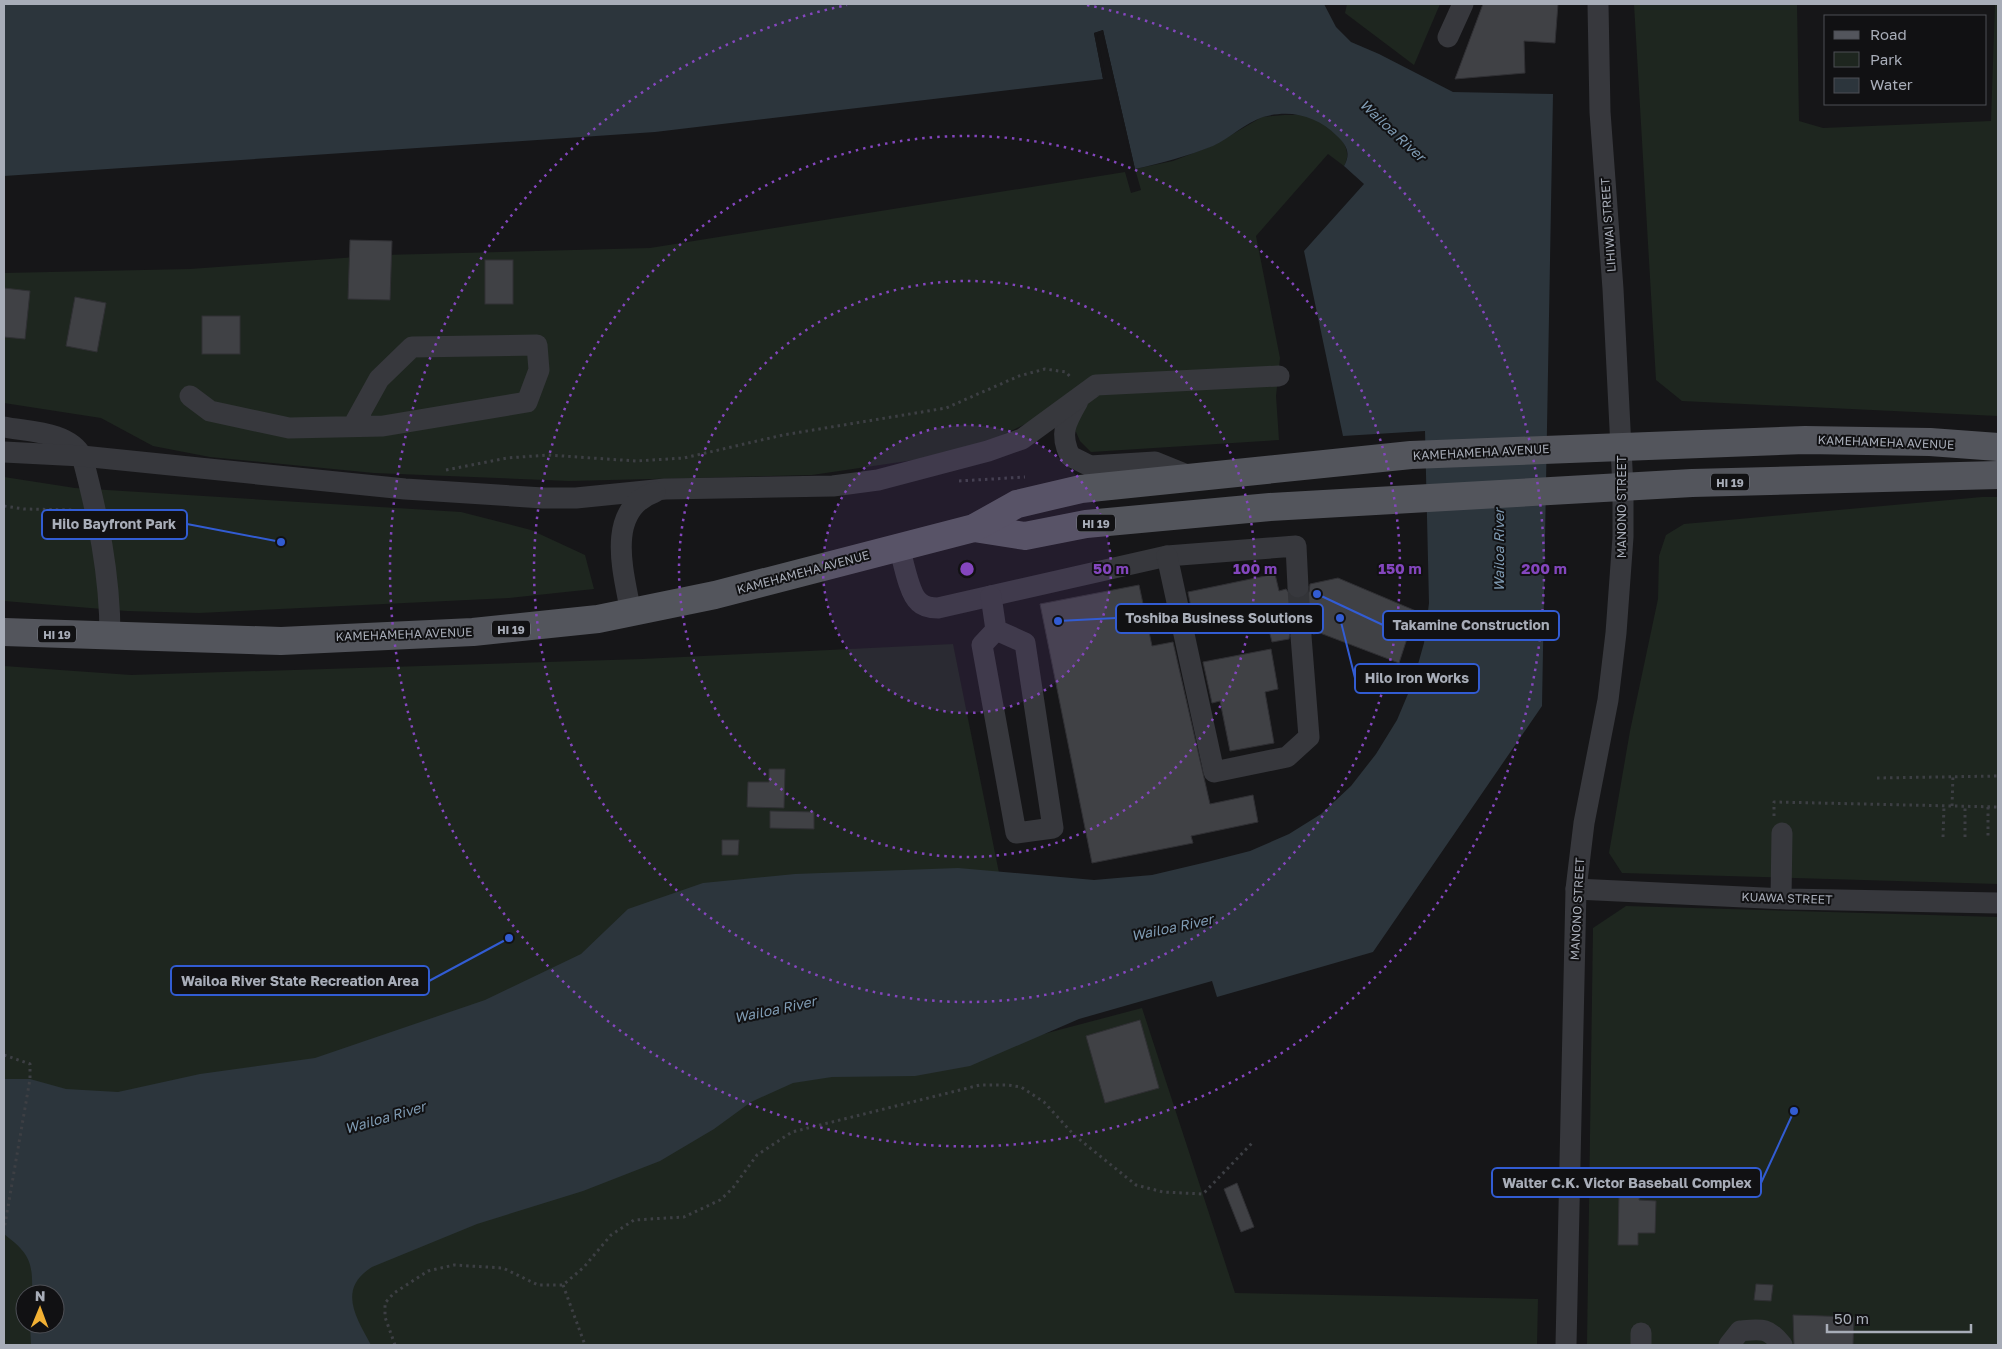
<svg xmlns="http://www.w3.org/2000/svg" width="2002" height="1349" font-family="'Golos Text',sans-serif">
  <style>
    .green { fill: #1e261f; fill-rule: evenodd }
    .water { fill: #2c353c }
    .pier { fill: #161618 }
    .building { fill: #404145; stroke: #303034 }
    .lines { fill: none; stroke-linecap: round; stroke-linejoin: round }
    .minor-tunnel { stroke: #333438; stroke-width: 21; stroke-dasharray: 21 11; stroke-linecap: butt }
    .path { stroke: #3d3f44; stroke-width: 3; stroke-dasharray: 2.5 4; stroke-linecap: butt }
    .minor { stroke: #37383d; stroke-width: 21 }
    .major { stroke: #53555c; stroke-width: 28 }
    .ring { fill: none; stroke: #8446be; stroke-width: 2.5; stroke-dasharray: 2.5 5 }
    .labels { text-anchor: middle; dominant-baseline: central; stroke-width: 4; stroke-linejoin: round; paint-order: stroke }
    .shield { fill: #111113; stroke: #7b7e86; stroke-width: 1 }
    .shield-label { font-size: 11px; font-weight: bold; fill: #a8adb8 }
    .street-label { font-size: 12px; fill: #a8adb8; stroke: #111113 }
    .water-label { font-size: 14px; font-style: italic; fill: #7f9bb3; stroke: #111113 }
    .centre { fill: #8446be; stroke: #111113; stroke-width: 2.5 }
    .ring-label { font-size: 15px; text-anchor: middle; font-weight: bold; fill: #8446be; stroke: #111113; stroke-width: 4; stroke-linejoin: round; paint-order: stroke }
    .leader { fill: none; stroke: #325cd3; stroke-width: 2 }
    .callout-dot { fill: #325cd3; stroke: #111113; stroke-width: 2 }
    .callout { fill: #111113; stroke: #325cd3; stroke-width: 2 }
    .callout-label { font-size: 14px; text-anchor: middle; font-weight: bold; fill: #a8adb8 }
  </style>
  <rect width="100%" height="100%" fill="#161618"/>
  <g class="green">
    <polygon points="1347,4 1440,4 1414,65 1345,13"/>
    <polygon points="1634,4 1797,4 1799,121 1823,128 1991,121 1995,4 1998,4 1998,416 1682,401 1656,380"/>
    <path d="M1284,115C1292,115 1300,114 1308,116C1327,122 1357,144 1344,166L1328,154L1256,236L1280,358L1276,396L1279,440L1091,452L1080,441L1076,432L1038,418L986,443L921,459L812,475L569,481L374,473L210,457L153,446L101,418L4,403V273L190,269L384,255L650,248L1125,172L1131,193L1141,190L1135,169L1173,161L1214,145L1262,117Z"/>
    <polygon points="4,477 75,488 461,512 531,530 585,555 594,589 509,598 199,613 127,611 4,601"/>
    <polygon points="1982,497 1998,497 1998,884 1622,873 1609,853 1630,731 1658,599 1659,556 1666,535 1684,524"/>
    <path d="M953,644L998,868L1036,1036L1142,1008L1235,1293L1538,1299L1537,1345H4V666L131,675L642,659ZM25,1294H55V1324H25Z"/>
    <polygon points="1626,906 1998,917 1998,1345 1587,1345 1593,928"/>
  </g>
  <path class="water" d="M4,4H1324L1336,27L1351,42L1379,54L1453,92L1553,94L1542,706L1373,952L1217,997L1212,981L1079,1019L970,1066L915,1076L832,1077L793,1083L751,1102L714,1129L660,1161L583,1191L477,1224L372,1267C337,1289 356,1317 371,1345H31L30,1324H55V1294H32C33,1262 30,1254 4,1234V1079H30L66,1089L118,1092L200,1074L315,1058L485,1000L581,954L628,909L703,883L795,874L958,868L1094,880L1152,875L1207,862L1250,851L1289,834L1321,814L1351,786L1376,754L1397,720L1413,682L1424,643L1429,603L1425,431L1343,436L1304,251L1364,184L1344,166C1351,154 1347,145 1337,136C1317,116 1291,109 1263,117C1245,123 1230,138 1213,146C1188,156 1162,163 1135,169L1103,30L1094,33L1103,79L655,132L4,176Z"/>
  <polygon class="pier" points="1103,30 1135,169 1136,171 1133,169 1102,33 1097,35 1106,79 1104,81 1103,79 1094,33"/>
  <g class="building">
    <polygon points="1483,4 1558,4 1555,43 1524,41 1525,73 1455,79"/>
    <polygon points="350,240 392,241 390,300 348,299"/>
    <rect x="485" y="260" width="28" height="44"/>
    <polygon points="4,288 30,291 25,339 4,337"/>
    <polygon points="75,297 106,303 97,352 66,346"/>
    <rect x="202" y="316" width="38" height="38"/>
    <polygon points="1275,574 1279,591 1286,589 1293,598 1305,597 1309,592 1310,584 1338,578 1416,611 1399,663 1320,633 1313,634 1306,625 1294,626 1290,631 1289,639 1272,642 1266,618 1226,627 1222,613 1193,618 1188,592"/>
    <polygon points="1139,585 1152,646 1173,642 1210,804 1253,795 1258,822 1191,836 1193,843 1092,863 1040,604"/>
    <polygon points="1271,649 1278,689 1265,692 1274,743 1230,751 1220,701 1212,703 1203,662"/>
    <polygon points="769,769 785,769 784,808 747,807 748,782 769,782"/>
    <polygon points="770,811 814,812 814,829 770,828"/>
    <polygon points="722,840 739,840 738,855 722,855"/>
    <polygon points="1140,1020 1159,1088 1105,1103 1086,1036"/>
    <polygon points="1237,1183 1254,1227 1241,1232 1224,1189"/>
    <polygon points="1619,1194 1640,1194 1639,1200 1656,1201 1655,1233 1638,1233 1638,1245 1618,1245"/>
    <polygon points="1756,1284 1773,1285 1771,1301 1754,1300"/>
    <polygon points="1793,1315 1854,1317 1853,1345 1794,1345"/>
  </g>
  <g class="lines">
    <polyline class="minor-tunnel" points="1298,587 1301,636"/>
    <g class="path">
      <polyline points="446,470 507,458 548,455 636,461 684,458 783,435 946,408 1019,376 1045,369 1066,372 1072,379"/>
      <polyline points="959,481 1025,477"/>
      <polyline points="4,506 24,509 75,510"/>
      <polyline points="1877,778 1998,776"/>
      <polyline points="1952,806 1953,775"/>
      <polyline points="1988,807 1988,838"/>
      <polyline points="1774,816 1774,802 1998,807"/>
      <polyline points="1943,837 1944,806"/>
      <polyline points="1965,837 1965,806"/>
      <polyline points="4,1055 30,1064 30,1079 4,1230"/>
      <polyline points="563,1285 585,1345"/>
      <polyline points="395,1345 385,1317 385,1303 394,1293 428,1271 454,1265 503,1268 538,1285 563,1285 584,1267 611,1235 634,1220 684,1217 720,1200 732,1189 757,1155 792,1132 980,1085 1008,1085 1021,1087 1044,1102 1074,1135 1136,1185 1163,1192 1203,1194 1254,1141"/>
    </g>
    <g class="minor">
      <polyline points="1448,37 1463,4"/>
      <polyline points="190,396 210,411 289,428 383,426 527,402 539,370 537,345 412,347 379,379 353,426"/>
      <path d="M1078,401C1066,422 1059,433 1070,456L1090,466L1155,462L1192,477"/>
      <path d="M4,427C29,432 68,431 82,456C98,516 110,574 110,636"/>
      <polyline points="4,452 82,456 405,489 543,498 576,498 665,489 833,486 878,480 988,451 1022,439 1096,385 1279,376"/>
      <path d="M899,546C903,560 909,594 919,602C924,607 932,608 938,608L1167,556L1296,546L1298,587"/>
      <polyline points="1167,556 1214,772 1287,757 1309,737 1301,636"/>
      <polyline points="991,596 996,630 982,645 1016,833 1053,828 1025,643 996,630"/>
      <path d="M631,613C624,574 604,510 655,492"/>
      <polyline points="1576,889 1787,899 1998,903"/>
      <polyline points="1781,898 1782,833"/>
      <polyline points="1566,1345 1576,889 1584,823 1608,700 1616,633 1623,537 1623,488 1613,289 1600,112 1598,4"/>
      <polyline points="1641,1345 1641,1333"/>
      <path d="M1729,1345L1740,1331C1761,1329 1768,1327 1782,1345"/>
    </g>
    <g class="major">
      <polyline points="974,528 1025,536 1086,524 1270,507 1692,483 1998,475"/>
      <polyline points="4,632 281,641 473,632 598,619 715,595 974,528 1017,504 1081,489 1411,455 1805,440 1930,442 1998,447"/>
    </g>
  </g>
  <circle cx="967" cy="569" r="144" fill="#8446be" fill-opacity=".12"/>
  <g class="ring">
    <circle cx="967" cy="569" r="144"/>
    <circle cx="967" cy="569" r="288"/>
    <circle cx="967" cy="569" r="433"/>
    <path d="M1087 5A577 577 0 1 1 847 5"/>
  </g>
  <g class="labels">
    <g class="shield">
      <rect x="1711" y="473.5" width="38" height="17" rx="4"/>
      <rect x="1077" y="514.5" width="38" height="17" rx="4"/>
      <rect x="492" y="620.5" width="38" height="17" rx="4"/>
      <rect x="38" y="625.5" width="38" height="17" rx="4"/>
    </g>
    <g class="shield-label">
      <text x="1730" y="482">HI 19</text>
      <text x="1096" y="523">HI 19</text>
      <text x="511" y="629">HI 19</text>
      <text x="57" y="634">HI 19</text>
    </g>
    <g class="street-label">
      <text transform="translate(1608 225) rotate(-94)">LIHIWAI STREET</text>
      <text transform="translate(1886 442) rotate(2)">KAMEHAMEHA AVENUE</text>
      <text transform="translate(1481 452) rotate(-3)">KAMEHAMEHA AVENUE</text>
      <text transform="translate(1621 507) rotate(-90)">MANONO STREET</text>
      <text transform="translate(803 572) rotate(-15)">KAMEHAMEHA AVENUE</text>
      <text transform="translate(404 634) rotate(-2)">KAMEHAMEHA AVENUE</text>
      <text transform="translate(1787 898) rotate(2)">KUAWA STREET</text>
      <text transform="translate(1577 909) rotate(-87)">MANONO STREET</text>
    </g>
    <g class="water-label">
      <text transform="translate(1393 130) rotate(43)">Wailoa River</text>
      <text transform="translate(1498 550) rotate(-90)">Wailoa River</text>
      <text transform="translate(1172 927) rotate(-12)">Wailoa River</text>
      <text transform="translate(775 1009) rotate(-12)">Wailoa River</text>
      <text transform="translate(385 1117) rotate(-16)">Wailoa River</text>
    </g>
  </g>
  <circle cx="967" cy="569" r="8" class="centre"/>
  <g class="ring-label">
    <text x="1111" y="574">50 m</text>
    <text x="1255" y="574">100 m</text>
    <text x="1400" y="574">150 m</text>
    <text x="1544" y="574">200 m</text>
  </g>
  <path class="leader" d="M281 542L187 524M1058 621L1116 618M1317 594L1383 625M1340 618L1355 678M509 938L429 981M1794 1111L1761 1183"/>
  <g class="callout-dot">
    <circle cx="281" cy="542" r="5"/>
    <circle cx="1058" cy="621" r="5"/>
    <circle cx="1317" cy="594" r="5"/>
    <circle cx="1340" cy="618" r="5"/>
    <circle cx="509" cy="938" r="5"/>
    <circle cx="1794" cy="1111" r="5"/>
  </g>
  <g class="callout">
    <rect x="42" y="510" width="145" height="29" rx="5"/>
    <rect x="1116" y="604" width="207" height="29" rx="5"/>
    <rect x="1383" y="611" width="176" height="29" rx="5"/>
    <rect x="1355" y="664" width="124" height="29" rx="5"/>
    <rect x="171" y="966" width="258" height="29" rx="5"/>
    <rect x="1492" y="1168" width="269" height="29" rx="5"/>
  </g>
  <g class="callout-label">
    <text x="114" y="529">Hilo Bayfront Park</text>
    <text x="1219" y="623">Toshiba Business Solutions</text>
    <text x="1471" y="630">Takamine Construction</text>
    <text x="1417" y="683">Hilo Iron Works</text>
    <text x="300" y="986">Wailoa River State Recreation Area</text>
    <text x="1627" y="1188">Walter C.K. Victor Baseball Complex</text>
  </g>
  <rect width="2002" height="1349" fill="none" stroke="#a8adb8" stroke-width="10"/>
  <rect x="1824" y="15" width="162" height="90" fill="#111113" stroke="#4d4f55"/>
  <rect x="1834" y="31" width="25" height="8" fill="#53555c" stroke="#4d4f55"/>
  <text x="1870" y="40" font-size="15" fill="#a8adb8">Road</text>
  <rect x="1834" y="52" width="25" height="15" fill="#1e261f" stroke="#4d4f55"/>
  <text x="1870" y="65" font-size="15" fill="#a8adb8">Park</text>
  <rect x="1834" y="78" width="25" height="15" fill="#2c353c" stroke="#4d4f55"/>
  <text x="1870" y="90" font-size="15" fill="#a8adb8">Water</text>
  <g transform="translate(40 1309) rotate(1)"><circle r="24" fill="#111113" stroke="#4d4f55"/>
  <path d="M0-4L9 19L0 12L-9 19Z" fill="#f2b134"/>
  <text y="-8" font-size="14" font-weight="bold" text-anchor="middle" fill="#a8adb8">N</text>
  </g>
  <path d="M1827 1324v8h144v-8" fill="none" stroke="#a8adb8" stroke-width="2.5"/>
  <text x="1834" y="1324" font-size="15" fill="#a8adb8" stroke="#111113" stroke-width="4" paint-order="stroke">50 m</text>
</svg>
